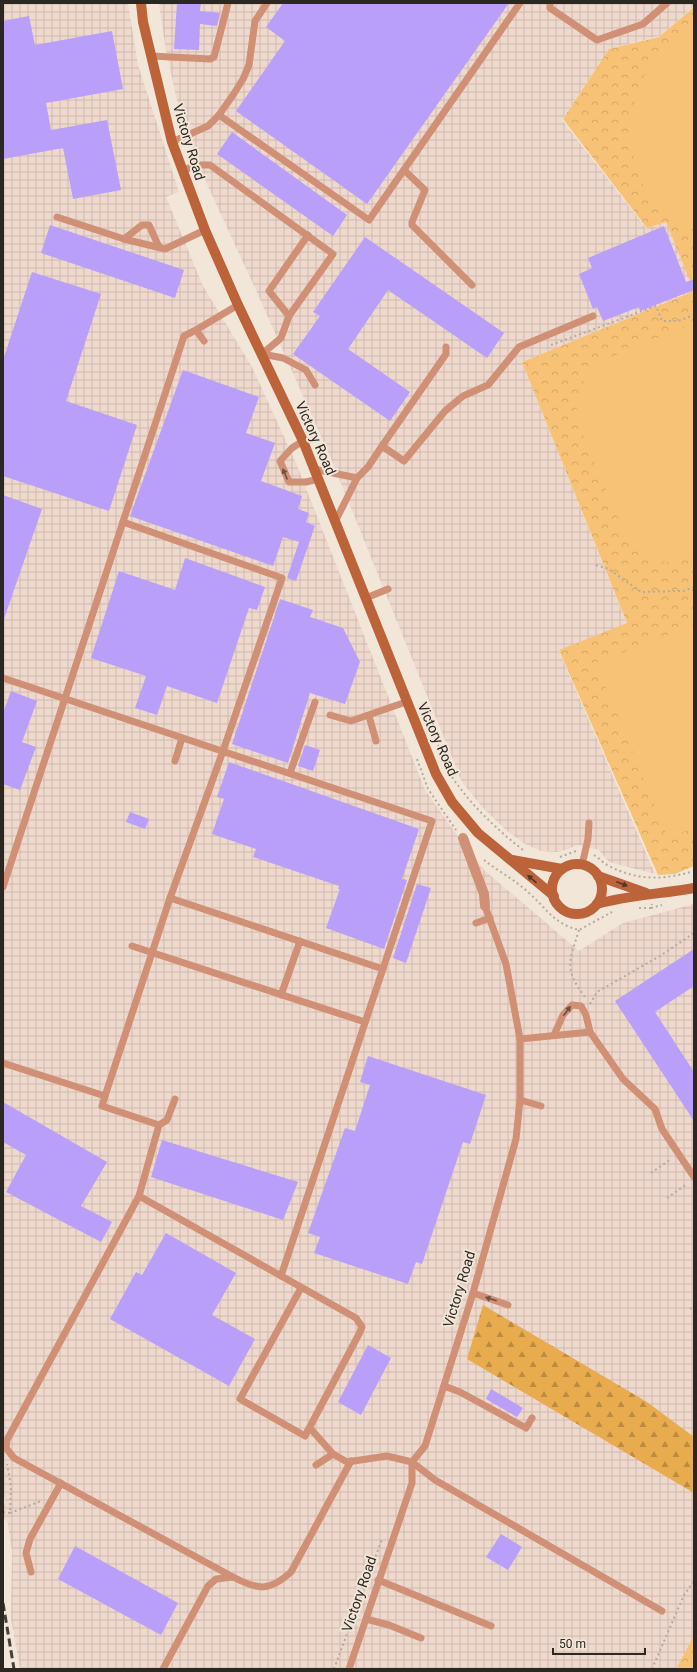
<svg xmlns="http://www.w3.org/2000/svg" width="697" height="1672" font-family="Roboto,sans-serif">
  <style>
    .industrial { fill: url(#industrial-grid) }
    .forest { fill: url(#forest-firs) }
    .park { fill: url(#park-crowns) }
    .garden { fill: #f7c275 }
    .building { fill: #b99ffa }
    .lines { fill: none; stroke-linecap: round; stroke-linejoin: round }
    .path { stroke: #b4aba0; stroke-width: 2; stroke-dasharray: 2 3; stroke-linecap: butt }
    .lane { stroke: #cf9076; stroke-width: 7 }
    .street { stroke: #cf9076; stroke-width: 10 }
    .secondary { stroke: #bd633a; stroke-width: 10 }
    .rail { stroke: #454039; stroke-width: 3; stroke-dasharray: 8 4; stroke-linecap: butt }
    .oneway { fill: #6d5143 }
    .oneway2 { fill: #503627 }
    .labels { text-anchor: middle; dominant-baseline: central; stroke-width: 4; stroke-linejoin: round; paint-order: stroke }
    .street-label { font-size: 14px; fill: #2b2721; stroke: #f1e6d8 }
  </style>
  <defs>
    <pattern id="industrial-grid" width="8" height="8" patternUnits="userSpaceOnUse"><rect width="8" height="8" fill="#efd9cd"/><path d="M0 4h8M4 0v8" fill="none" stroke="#cdbab0"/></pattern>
    <pattern id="forest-firs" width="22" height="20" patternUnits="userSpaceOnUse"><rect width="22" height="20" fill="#e8ab4e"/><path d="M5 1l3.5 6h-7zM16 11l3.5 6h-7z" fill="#bc8b40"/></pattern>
    <pattern id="park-crowns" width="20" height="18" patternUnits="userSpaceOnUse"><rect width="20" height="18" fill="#f7c275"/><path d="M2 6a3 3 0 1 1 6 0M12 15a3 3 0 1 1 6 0" fill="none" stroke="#d4a765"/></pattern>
  </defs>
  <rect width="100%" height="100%" fill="#f1e6d8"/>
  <g class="industrial">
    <polygon points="3,3 128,3 138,65 179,192 166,197 203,286 252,367 296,463 425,790 457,835 484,870 579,951 623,923 694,904 694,1635 676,1669 20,1669 11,1619 12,1551 7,1520 3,1519 3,1504 5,1503 3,1490"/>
    <polygon points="159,3 694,3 694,6 660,36 609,49 562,120 646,228 666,222 694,291 522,362 627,624 559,651 655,874 609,862 599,850 578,845 565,850 557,852 541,851 525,844 507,831 482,807 462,782 332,461 255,288 204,178 179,110 165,45"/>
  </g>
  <polygon class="forest" points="483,1305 647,1402 694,1437 694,1493 467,1359"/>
  <g class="park">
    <polygon points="694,7 694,291 666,222 647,228 563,119 609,49 659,37"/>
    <polygon points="694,291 694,866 675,874 658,875 559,650 627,623 522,362"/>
    <polygon points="694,1635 694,1669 676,1669"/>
  </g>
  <g class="garden">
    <path d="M694,29V230C676,219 657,208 646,189C625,155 627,102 648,69C656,57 668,47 679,39C684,36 688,32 694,29Z"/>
    <path d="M694,323V554L679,560L667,562L656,560L637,550L623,531L578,423C573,398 582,376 601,361Z"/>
    <polygon points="694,625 694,828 668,838 596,663"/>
  </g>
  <g class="building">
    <polygon points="177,3 201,3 200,11 220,13 217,26 200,24 199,50 174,49"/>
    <polygon points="283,3 509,3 367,204 236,111 285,41 266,27"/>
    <polygon points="29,16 35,45 112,31 123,89 46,103 51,130 107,120 121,190 73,199 63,148 3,159 3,21"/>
    <polygon points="232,132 347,215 333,236 217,154"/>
    <polygon points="50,225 184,270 175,298 41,253"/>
    <polygon points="664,226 686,282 694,279 694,290 640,311 639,307 603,321 597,307 593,309 579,274 592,268 588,258"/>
    <polygon points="365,237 504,333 487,358 388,290 348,349 410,392 390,421 293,354 320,316 313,312"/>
    <polygon points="32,272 101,294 66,401 137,425 109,511 3,476 3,360"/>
    <polygon points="183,370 259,397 246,433 275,443 261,481 302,496 298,509 309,513 306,522 315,526 296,581 287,578 299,542 283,537 273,566 130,516"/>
    <polygon points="3,495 42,509 4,619 3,618"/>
    <polygon points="185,558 265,587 257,610 249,608 217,703 167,686 157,715 135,708 146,676 91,658 119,571 175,590"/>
    <polygon points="280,599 313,610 310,617 343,628 360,662 345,704 310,693 288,763 232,744"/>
    <polygon points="11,691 37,701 22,742 36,747 20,790 3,784 3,713"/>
    <polygon points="305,745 320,750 313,771 298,766"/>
    <polygon points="229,762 419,829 402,879 407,880 384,949 326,928 340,889 338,889 339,886 253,857 256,849 212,834 224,799 217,797"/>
    <polygon points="130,812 149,819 145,829 126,822"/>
    <polygon points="417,884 431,888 406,963 393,958"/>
    <polygon points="694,949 694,986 655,1012 694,1072 694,1121 615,1001"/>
    <polygon points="368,1056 486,1095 470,1144 463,1142 422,1264 416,1262 408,1284 314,1253 320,1237 308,1233 345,1128 355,1131 370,1085 360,1082"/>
    <polygon points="3,1102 107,1162 81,1206 112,1222 101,1242 6,1192 26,1155 3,1142"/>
    <polygon points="162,1140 298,1182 283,1220 151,1177"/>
    <polygon points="166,1233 236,1273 212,1315 255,1339 229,1386 110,1319 136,1272 142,1275"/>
    <polygon points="368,1345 391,1358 361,1415 338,1402"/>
    <polygon points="491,1389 523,1408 517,1417 486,1399"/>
    <polygon points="501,1534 522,1547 508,1570 486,1557"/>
    <polygon points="75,1546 178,1603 161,1635 58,1579"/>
  </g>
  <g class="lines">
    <g class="path">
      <polyline points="551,345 656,306 662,321 678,321 694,315"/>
      <polyline points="596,565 609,569 641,592 683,591 694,587"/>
      <path d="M438,745C443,757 448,773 457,784C475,809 499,831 523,850"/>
      <polyline points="417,759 428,789 456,830"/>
      <path d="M594,855C599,858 603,863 609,866C638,881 664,880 694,871"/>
      <polyline points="560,857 576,851"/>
      <path d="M484,860C498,871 515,880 528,892C546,908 554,924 579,930L612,912"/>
      <polyline points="639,908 651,908 652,904"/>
      <polyline points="651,908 662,905"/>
      <path d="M579,930C569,962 564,969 585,997"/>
      <polyline points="590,1004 597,992 660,956 694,933"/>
      <polyline points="651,1173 671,1159"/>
      <polyline points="667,1198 687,1184"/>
      <polyline points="690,1308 694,1310"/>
      <polyline points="3,1512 10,1513 11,1487 7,1464"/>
      <polyline points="10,1513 41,1501"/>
      <polyline points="334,1669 382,1539"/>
      <polyline points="652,1669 684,1595 694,1581"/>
    </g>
    <g class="lane">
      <polyline points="550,4 550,8 597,40 643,24 667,3"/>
      <polyline points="151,56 210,59 214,57 228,3"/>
      <polyline points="219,115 369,220 520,3"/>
      <polyline points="172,142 208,126 219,115 233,95 243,79 249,65 255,21 267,3"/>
      <polyline points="404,170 425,190 412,222 412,225 472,285"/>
      <polyline points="183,171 195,165 210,165 333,254 289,316 281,338 262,354"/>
      <polyline points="57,217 124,239 165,249 205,230"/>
      <polyline points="124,239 142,225 149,225 159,247"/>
      <polyline points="289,316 269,291 308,235"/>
      <polyline points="204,341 196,330 238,305"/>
      <polyline points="262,354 283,358 306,370 315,385"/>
      <polyline points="303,441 292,448 280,461 289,482 306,482 319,479"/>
      <polyline points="382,446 446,354 446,347"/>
      <polyline points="314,469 357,478 368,467 382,446 404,461 445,411 463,396 488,385 519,347 593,316"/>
      <polyline points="336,520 357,478"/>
      <polyline points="366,598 388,589"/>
      <polyline points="3,678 432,821 281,1276"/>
      <polyline points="330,715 351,721 406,702"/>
      <polyline points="369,716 376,741"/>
      <polyline points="175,761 182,738"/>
      <polyline points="290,773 315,702"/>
      <polyline points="582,865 588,839 589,823"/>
      <polyline points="3,887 184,336 196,330"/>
      <polyline points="170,898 383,969"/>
      <polyline points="476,923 490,918"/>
      <polyline points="132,946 365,1022"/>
      <polyline points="281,995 300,941"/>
      <polyline points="554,1035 563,1015 572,1005 581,1006 586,1015 590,1032 623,1079 655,1109 662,1129 694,1177"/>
      <polyline points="520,1039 590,1032"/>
      <polyline points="3,1063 105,1096 170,898 223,751 282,578 123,522"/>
      <polyline points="105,1096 102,1106 159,1125 139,1196"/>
      <polyline points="520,1100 541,1106"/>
      <polyline points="159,1125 167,1120 175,1099"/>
      <path d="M301,1288L240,1399L305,1436L359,1334L362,1327L356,1318L139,1196L7,1440L6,1448L14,1458L233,1577C258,1590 269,1592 291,1572L351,1461"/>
      <polyline points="473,1293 508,1305"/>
      <polyline points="444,1386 460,1392 526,1428 532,1418"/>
      <polyline points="310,1428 333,1454"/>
      <polyline points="316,1465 333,1454 347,1462 387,1456 412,1462 435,1480 662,1611"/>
      <polyline points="31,1572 26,1553 30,1539 61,1483"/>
      <polyline points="378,1580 491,1626"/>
      <polyline points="366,1619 389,1625 421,1638"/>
      <polyline points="163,1669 208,1586 216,1579 233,1577"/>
      <polyline points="349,1669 412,1483 412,1462 425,1446 473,1293 516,1139 520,1100 520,1039 506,964 485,906"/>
    </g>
    <polyline class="street" points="463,838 484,894 485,906"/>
    <g class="secondary">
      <polyline points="141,3 143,22 172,142 205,230 238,305 303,441 436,774 452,802 478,833 554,896"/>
      <polyline points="512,860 562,869"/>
      <circle cx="577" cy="889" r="25"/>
      <polyline points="598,876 646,893"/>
      <path d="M597,904C629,895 661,894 694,888"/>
    </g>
    <polyline class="rail" points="3,1603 14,1669"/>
  </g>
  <defs><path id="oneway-solid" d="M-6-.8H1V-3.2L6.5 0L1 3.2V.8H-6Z"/></defs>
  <g class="oneway">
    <use href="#oneway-solid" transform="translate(285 474) rotate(-113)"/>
    <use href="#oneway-solid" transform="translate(567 1011) rotate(-53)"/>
    <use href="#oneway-solid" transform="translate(491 1299) rotate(-162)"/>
  </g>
  <g class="oneway2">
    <use href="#oneway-solid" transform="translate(532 879) rotate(-139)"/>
    <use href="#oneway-solid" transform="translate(622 884) rotate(21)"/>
  </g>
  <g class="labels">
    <g class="street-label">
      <text transform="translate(189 142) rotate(73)">Victory Road</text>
      <text transform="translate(316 438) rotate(66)">Victory Road</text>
      <text transform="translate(438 739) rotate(66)">Victory Road</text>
      <text transform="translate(459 1289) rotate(-73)">Victory Road</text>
      <text transform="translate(359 1594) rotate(-71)">Victory Road</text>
    </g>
  </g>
  <rect width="697" height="1672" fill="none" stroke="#2b2721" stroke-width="8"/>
  <path d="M553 1648v6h92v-6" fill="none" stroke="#2b2721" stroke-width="2"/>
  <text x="559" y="1648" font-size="12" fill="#2b2721" stroke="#f1e6d8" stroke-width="3" paint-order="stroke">50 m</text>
</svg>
